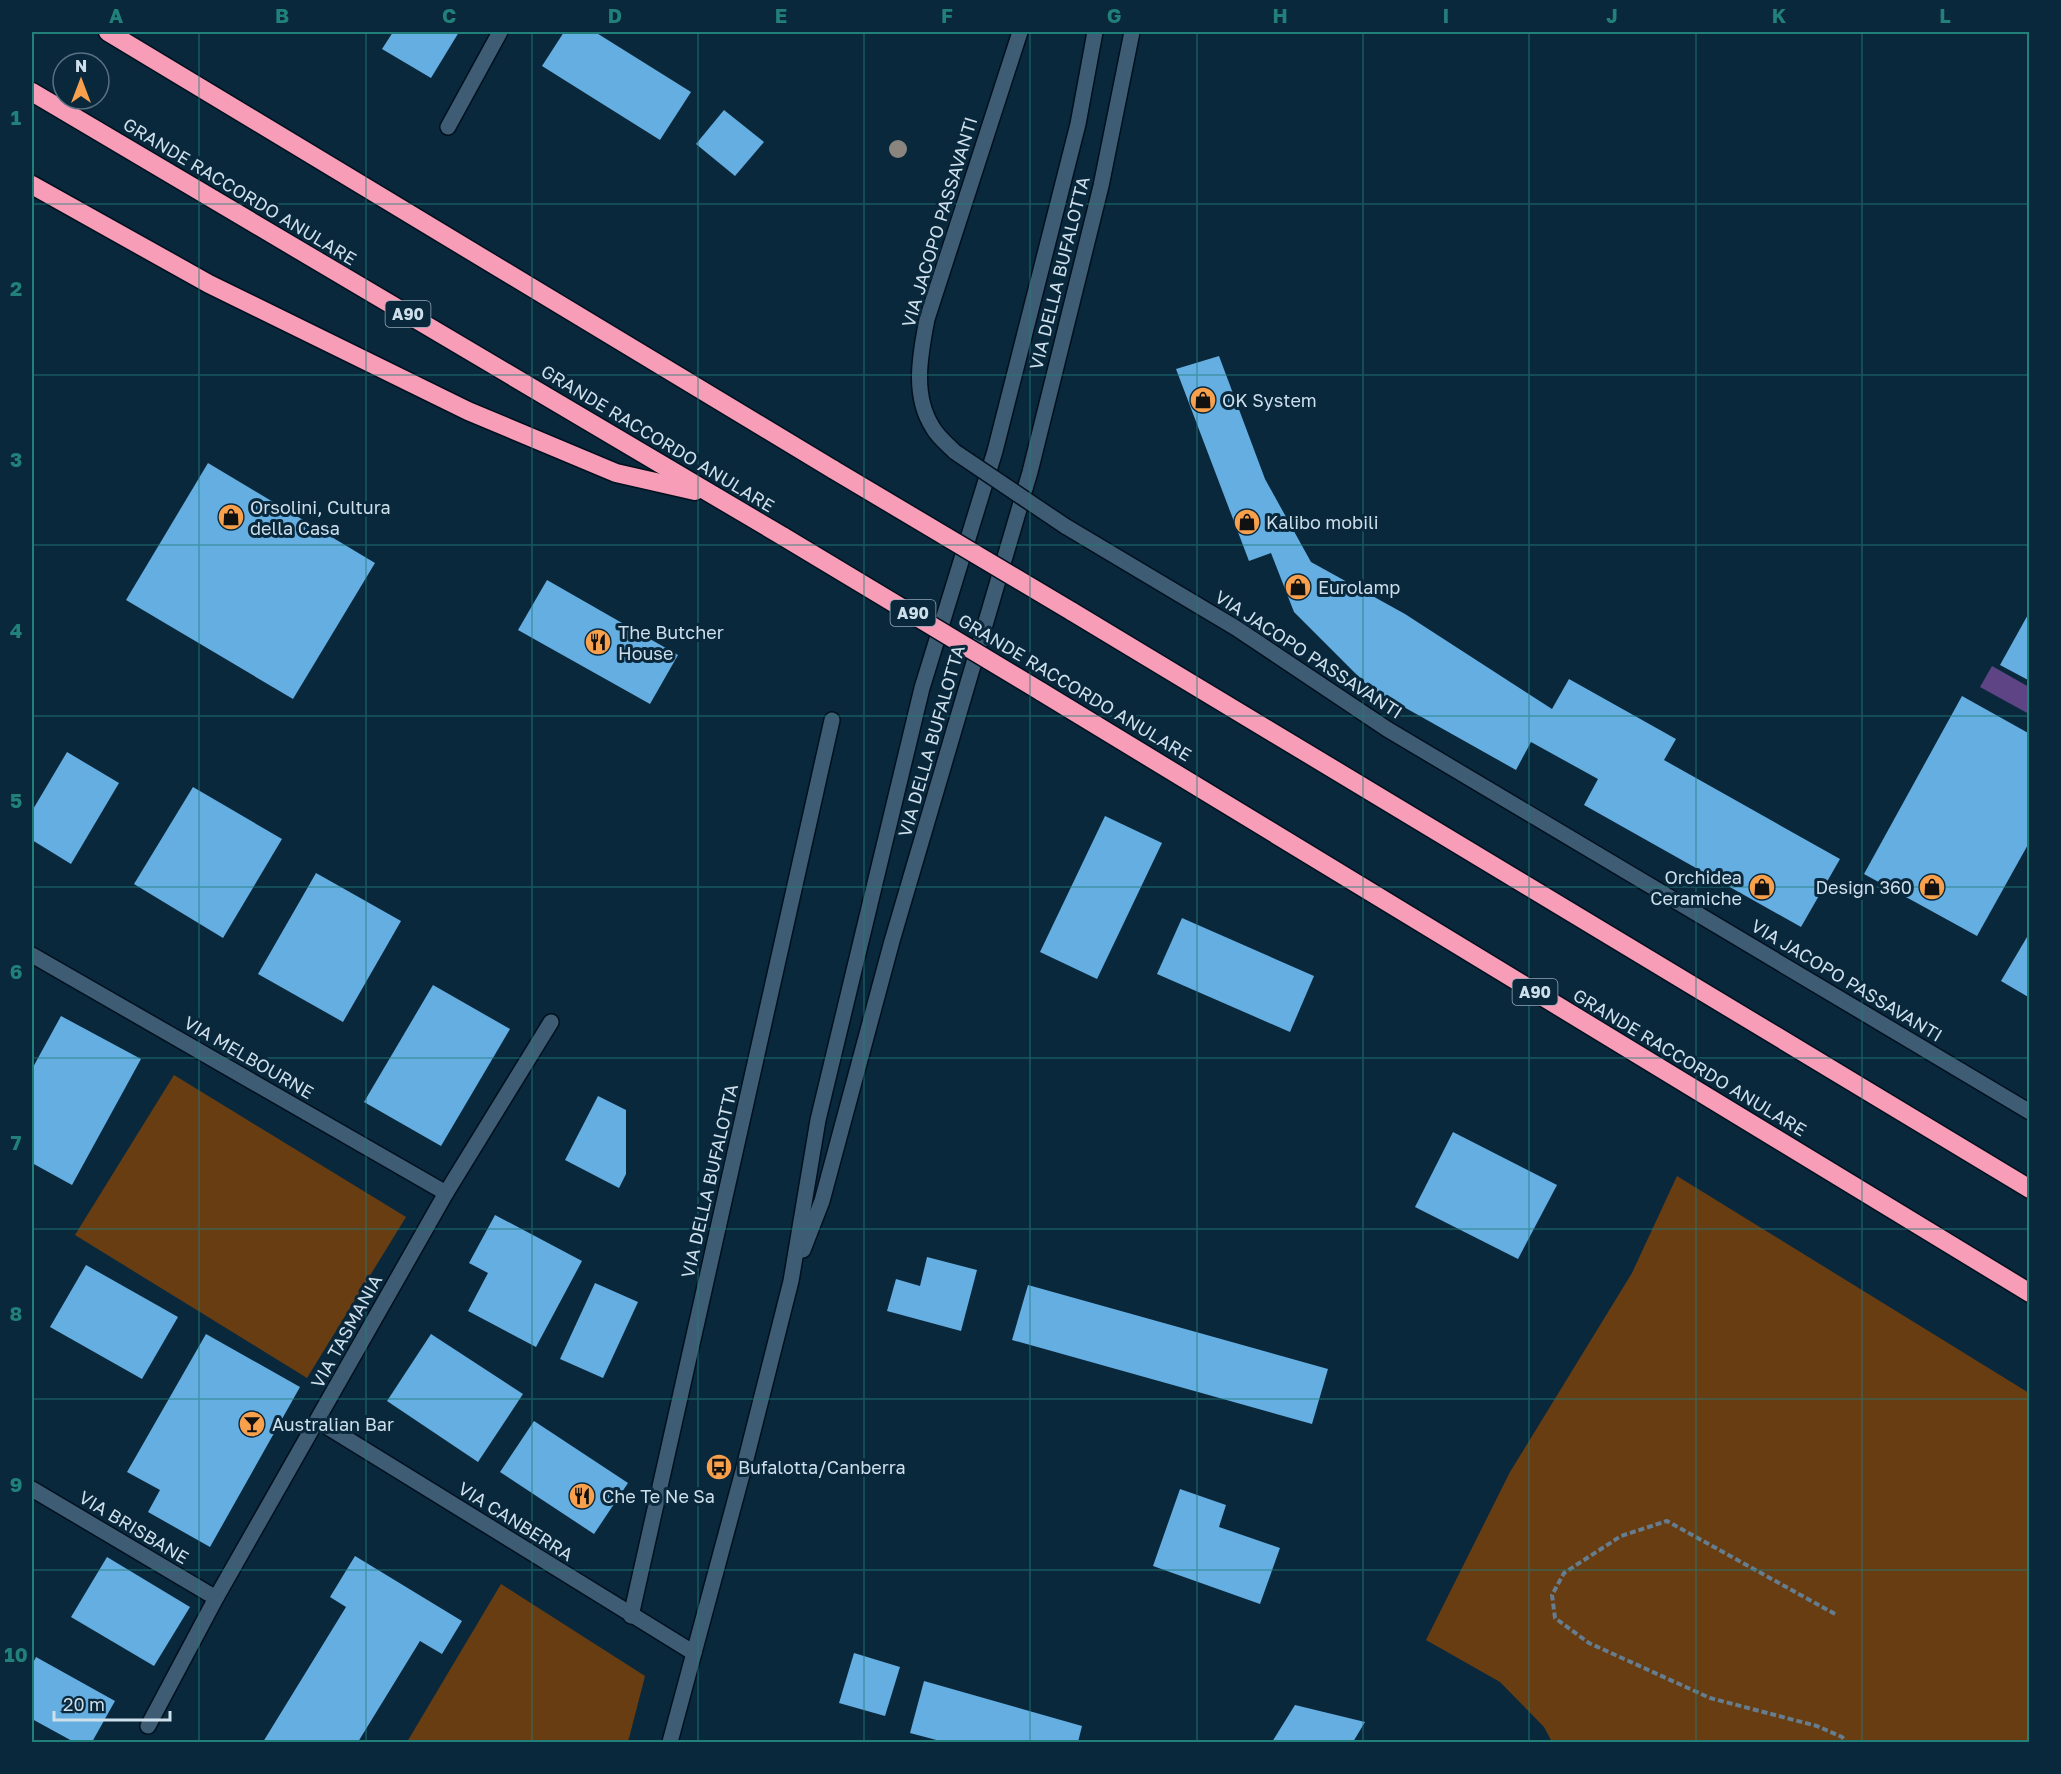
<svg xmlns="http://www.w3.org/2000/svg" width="2061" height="1774" font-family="'Golos Text',sans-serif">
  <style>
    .green { fill: #693d12 }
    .water { fill: #5e4484 }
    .building { fill: #65aee1 }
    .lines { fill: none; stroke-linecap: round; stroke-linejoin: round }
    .street-casing { stroke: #00101e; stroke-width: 18 }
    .secondary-casing { stroke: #00101e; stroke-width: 18 }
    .highway-casing { stroke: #00101e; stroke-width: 21 }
    .path { stroke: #657d8e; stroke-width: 4; stroke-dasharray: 6 3; stroke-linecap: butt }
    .street { stroke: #3e5c73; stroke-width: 15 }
    .secondary { stroke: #3e5c73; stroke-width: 15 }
    .highway { stroke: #f79db7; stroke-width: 18 }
    .street-bridge-casing { stroke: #00101e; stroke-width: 18; stroke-linecap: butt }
    .highway-bridge-casing { stroke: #00101e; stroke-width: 21; stroke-linecap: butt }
    .street-bridge { stroke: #3e5c73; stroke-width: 15 }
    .highway-bridge { stroke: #f79db7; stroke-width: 18 }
    .tree { fill: #8b857f }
    .grid { fill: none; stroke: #22807b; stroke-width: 1.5; stroke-opacity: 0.55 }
    .labels { text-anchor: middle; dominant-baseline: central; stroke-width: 6; stroke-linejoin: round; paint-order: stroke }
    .shield { fill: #0a283c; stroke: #93a8b7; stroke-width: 1.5 }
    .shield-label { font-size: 16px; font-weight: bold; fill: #cedfec }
    .street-label { font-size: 18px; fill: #cedfec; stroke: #0a283c }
    .poi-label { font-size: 18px; fill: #cedfec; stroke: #0a283c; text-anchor: start }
    .neatline { fill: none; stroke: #22807b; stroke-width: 2 }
    .grid-label { font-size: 20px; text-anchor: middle; font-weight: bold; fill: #22807b }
  </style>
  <rect width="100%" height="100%" fill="#0a283c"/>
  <g class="green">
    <polygon points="174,1075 406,1217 307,1378 75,1235"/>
    <polygon points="1677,1176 2029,1393 2029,1742 1552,1742 1544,1727 1500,1682 1426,1640 1510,1472 1632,1273"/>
    <polygon points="501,1584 645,1676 628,1742 407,1742"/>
  </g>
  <polygon class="water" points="1992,666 2029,687 2029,714 1980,687"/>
  <g class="building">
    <polygon points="393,32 459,32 431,78 382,49"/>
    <polygon points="564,32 595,32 691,92 660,140 542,66"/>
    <polygon points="724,110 764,142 735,176 696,144"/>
    <polygon points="1219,356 1265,479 1311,562 1405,614 1552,709 1569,679 1676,739 1664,760 1840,859 1801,927 1584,805 1598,779 1531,742 1516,770 1370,688 1294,612 1271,553 1249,561 1176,369"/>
    <polygon points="208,463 375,563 293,699 126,600"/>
    <polygon points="547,580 678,655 650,704 518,630"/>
    <polygon points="2030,611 2030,681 2000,665"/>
    <polygon points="1962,696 2030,734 2030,841 1977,936 1864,874"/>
    <polygon points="67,752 119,783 71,864 32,840 32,811"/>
    <polygon points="193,787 282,839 223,938 134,884"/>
    <polygon points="1105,816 1162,843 1097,979 1040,952"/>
    <polygon points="316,873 401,921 343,1022 258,974"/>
    <polygon points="1182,918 1314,976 1290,1032 1157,974"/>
    <polygon points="2030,932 2030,998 2001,981"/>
    <polygon points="433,985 510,1029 441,1146 364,1102"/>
    <polygon points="61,1016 141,1059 72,1185 32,1163 32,1128 34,1123 32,1122 32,1069"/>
    <polygon points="598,1096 626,1110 626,1174 619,1188 565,1160"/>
    <polygon points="1453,1132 1557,1185 1518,1259 1415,1207"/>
    <polygon points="495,1215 582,1261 536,1347 468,1311 488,1273 469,1263"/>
    <polygon points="927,1257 977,1270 961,1331 887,1311 896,1279 920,1286"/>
    <polygon points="86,1265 178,1317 142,1379 50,1327"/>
    <polygon points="595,1283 638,1302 603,1378 560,1359"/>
    <polygon points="1028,1285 1328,1369 1312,1424 1012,1340"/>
    <polygon points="206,1334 300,1387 210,1547 148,1512 160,1490 127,1472"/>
    <polygon points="431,1334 523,1394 478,1462 387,1401"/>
    <polygon points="534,1421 628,1483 594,1534 500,1472"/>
    <polygon points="1180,1489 1226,1505 1219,1527 1280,1548 1260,1604 1153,1566"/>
    <polygon points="355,1556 462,1621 442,1654 420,1641 358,1742 263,1742 346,1607 330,1597"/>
    <polygon points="107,1557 190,1607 154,1666 71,1617"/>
    <polygon points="854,1653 900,1667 885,1716 839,1703"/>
    <polygon points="36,1657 115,1701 92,1742 74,1742 32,1719 32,1665"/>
    <polygon points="924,1681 1082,1726 1078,1742 944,1742 910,1733"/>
    <polygon points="1295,1705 1365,1722 1353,1742 1272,1742"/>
  </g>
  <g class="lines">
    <defs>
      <g id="street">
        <polyline points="448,127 500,32"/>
        <path d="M955,452C948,445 938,437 933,428C912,396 920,355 927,319L1020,32"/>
        <polyline points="1065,526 1236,628 1387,729 2030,1112"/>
        <polyline points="32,955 446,1193"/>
        <polyline points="318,1421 694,1653"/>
        <polyline points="32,1489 216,1598"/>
        <polyline points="631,1616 832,720"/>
        <polyline points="148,1726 216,1598 446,1193 551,1022"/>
      </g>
      <g id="secondary">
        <polyline points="803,1250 822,1201 892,941 1030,472 1101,186 1132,32"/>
        <polyline points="670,1742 743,1471 791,1281 818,1120 922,688 995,451 1078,124 1095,32"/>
      </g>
      <g id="highway">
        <polyline points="108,32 834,470"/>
        <polyline points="32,92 784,537"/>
        <polyline points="32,185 209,284 468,411 616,473 695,491"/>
        <polyline points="1071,611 2030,1189"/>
        <polyline points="1040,691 2030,1293"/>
      </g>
    </defs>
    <use href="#street" class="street-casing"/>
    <use href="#secondary" class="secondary-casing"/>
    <use href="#highway" class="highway-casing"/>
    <polyline class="path" points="1835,1614 1667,1521 1621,1536 1564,1573 1552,1595 1555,1618 1589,1643 1710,1698 1817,1726 1842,1737 1846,1742"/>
    <use href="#street" class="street"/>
    <use href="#secondary" class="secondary"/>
    <use href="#highway" class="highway"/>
    <defs>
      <polyline id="street-bridge" points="955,452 1065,526"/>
      <g id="highway-bridge">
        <polyline points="834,470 1071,611"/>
        <polyline points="784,537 1040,691"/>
      </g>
    </defs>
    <use href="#street-bridge" class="street-bridge-casing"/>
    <use href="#highway-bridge" class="highway-bridge-casing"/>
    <use href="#street-bridge" class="street-bridge"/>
    <use href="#highway-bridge" class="highway-bridge"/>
  </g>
  <circle class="tree" cx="898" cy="149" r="9"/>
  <path class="grid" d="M199,32V1742M366,32V1742M532,32V1742M698,32V1742M864,32V1742M1030,32V1742M1197,32V1742M1363,32V1742M1529,32V1742M1696,32V1742M1862,32V1742M32,204H2030M32,375H2030M32,545H2030M32,716H2030M32,887H2030M32,1058H2030M32,1229H2030M32,1399H2030M32,1570H2030"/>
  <defs>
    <symbol id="shop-disc" viewBox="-11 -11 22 22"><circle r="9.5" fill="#f9a04c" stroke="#0a283c"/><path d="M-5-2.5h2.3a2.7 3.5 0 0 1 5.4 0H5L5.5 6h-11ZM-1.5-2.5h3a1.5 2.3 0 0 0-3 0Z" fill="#111"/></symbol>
    <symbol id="restaurant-disc" viewBox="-11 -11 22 22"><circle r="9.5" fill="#f9a04c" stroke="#0a283c"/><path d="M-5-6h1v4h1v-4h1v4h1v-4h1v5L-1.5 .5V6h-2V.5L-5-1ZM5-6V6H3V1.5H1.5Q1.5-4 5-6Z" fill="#111"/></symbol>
    <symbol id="bar-disc" viewBox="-11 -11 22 22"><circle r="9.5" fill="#f9a04c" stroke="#0a283c"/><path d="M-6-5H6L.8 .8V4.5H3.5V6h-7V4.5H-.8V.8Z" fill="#111"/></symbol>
    <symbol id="bus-disc" viewBox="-11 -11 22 22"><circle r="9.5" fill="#f9a04c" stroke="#0a283c"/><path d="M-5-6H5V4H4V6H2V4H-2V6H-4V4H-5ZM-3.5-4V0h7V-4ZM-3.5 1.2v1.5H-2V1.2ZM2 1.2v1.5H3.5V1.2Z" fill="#111"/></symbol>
  </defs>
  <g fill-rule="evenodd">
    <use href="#shop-disc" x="1188" y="385" width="30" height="30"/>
    <use href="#shop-disc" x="216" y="502" width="30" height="30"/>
    <use href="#shop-disc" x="1232" y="507" width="30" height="30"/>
    <use href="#shop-disc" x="1283" y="572" width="30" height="30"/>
    <use href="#restaurant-disc" x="583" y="627" width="30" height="30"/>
    <use href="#shop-disc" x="1747" y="872" width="30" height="30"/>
    <use href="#shop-disc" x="1917" y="872" width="30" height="30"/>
    <use href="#bar-disc" x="237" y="1409" width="30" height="30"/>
    <use href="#bus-disc" x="704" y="1452" width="30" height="30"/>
    <use href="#restaurant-disc" x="567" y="1481" width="30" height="30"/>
  </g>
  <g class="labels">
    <g class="shield">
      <rect x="385.5" y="301" width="45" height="26" rx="4.5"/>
      <rect x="890.5" y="600" width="45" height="26" rx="4.5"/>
      <rect x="1512.5" y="979" width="45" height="26" rx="4.5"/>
    </g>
    <g class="shield-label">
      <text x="408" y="314">A90</text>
      <text x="913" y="613">A90</text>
      <text x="1535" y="992">A90</text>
    </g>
    <g class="street-label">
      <text transform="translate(240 191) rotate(31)">GRANDE RACCORDO ANULARE</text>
      <text transform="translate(939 222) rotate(-73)">VIA JACOPO PASSAVANTI</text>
      <text transform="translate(1059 273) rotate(-76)">VIA DELLA BUFALOTTA</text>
      <text transform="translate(658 438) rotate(31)">GRANDE RACCORDO ANULARE</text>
      <text transform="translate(1309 654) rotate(33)">VIA JACOPO PASSAVANTI</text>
      <text transform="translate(1075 687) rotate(31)">GRANDE RACCORDO ANULARE</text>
      <text transform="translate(931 741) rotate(-74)">VIA DELLA BUFALOTTA</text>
      <text transform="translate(1847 980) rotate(31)">VIA JACOPO PASSAVANTI</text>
      <text transform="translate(249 1057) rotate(30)">VIA MELBOURNE</text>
      <text transform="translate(1690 1062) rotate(31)">GRANDE RACCORDO ANULARE</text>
      <text transform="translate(709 1181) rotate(-77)">VIA DELLA BUFALOTTA</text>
      <text transform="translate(346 1331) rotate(-61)">VIA TASMANIA</text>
      <text transform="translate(516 1521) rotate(32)">VIA CANBERRA</text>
      <text transform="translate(134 1527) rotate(31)">VIA BRISBANE</text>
    </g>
    <g class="poi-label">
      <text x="1222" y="400">OK System</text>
      <text x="250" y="507">Orsolini, Cultura<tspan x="250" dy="21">della Casa</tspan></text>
      <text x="1266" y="522">Kalibo mobili</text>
      <text x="1318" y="587">Eurolamp</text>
      <text x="618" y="632">The Butcher<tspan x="618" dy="21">House</tspan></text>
      <text x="1742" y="877" text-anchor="end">Orchidea<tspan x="1742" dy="21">Ceramiche</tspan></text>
      <text x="1912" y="887" text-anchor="end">Design 360</text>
      <text x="272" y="1424">Australian Bar</text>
      <text x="738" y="1467">Bufalotta/Canberra</text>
      <text x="602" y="1496">Che Te Ne Sa</text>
    </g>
  </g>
  <rect width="2061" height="1774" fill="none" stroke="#0a283c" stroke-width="66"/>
  <g transform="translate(81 81)"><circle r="28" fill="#0a283c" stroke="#587182" stroke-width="1.5"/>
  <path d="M0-4.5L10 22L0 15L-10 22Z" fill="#f9a04c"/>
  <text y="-9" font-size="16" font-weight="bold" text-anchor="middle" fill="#cedfec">N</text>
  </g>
  <path d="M54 1711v9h116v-9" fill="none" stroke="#cedfec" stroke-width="3"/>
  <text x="63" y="1711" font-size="18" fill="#cedfec" stroke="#0a283c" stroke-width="4.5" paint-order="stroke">20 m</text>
  <rect x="33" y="33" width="1995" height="1708" class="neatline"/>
  <g class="grid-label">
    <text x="116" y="23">A</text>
    <text x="282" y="23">B</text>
    <text x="449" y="23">C</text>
    <text x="615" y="23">D</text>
    <text x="781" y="23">E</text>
    <text x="947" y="23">F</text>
    <text x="1114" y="23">G</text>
    <text x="1280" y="23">H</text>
    <text x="1446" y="23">I</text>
    <text x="1612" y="23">J</text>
    <text x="1779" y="23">K</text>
    <text x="1945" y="23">L</text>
    <text x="16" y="125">1</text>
    <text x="16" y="296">2</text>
    <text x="16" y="467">3</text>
    <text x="16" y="638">4</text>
    <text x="16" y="808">5</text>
    <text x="16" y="979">6</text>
    <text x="16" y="1150">7</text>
    <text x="16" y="1321">8</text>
    <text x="16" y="1492">9</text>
    <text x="16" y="1662">10</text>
  </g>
</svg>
